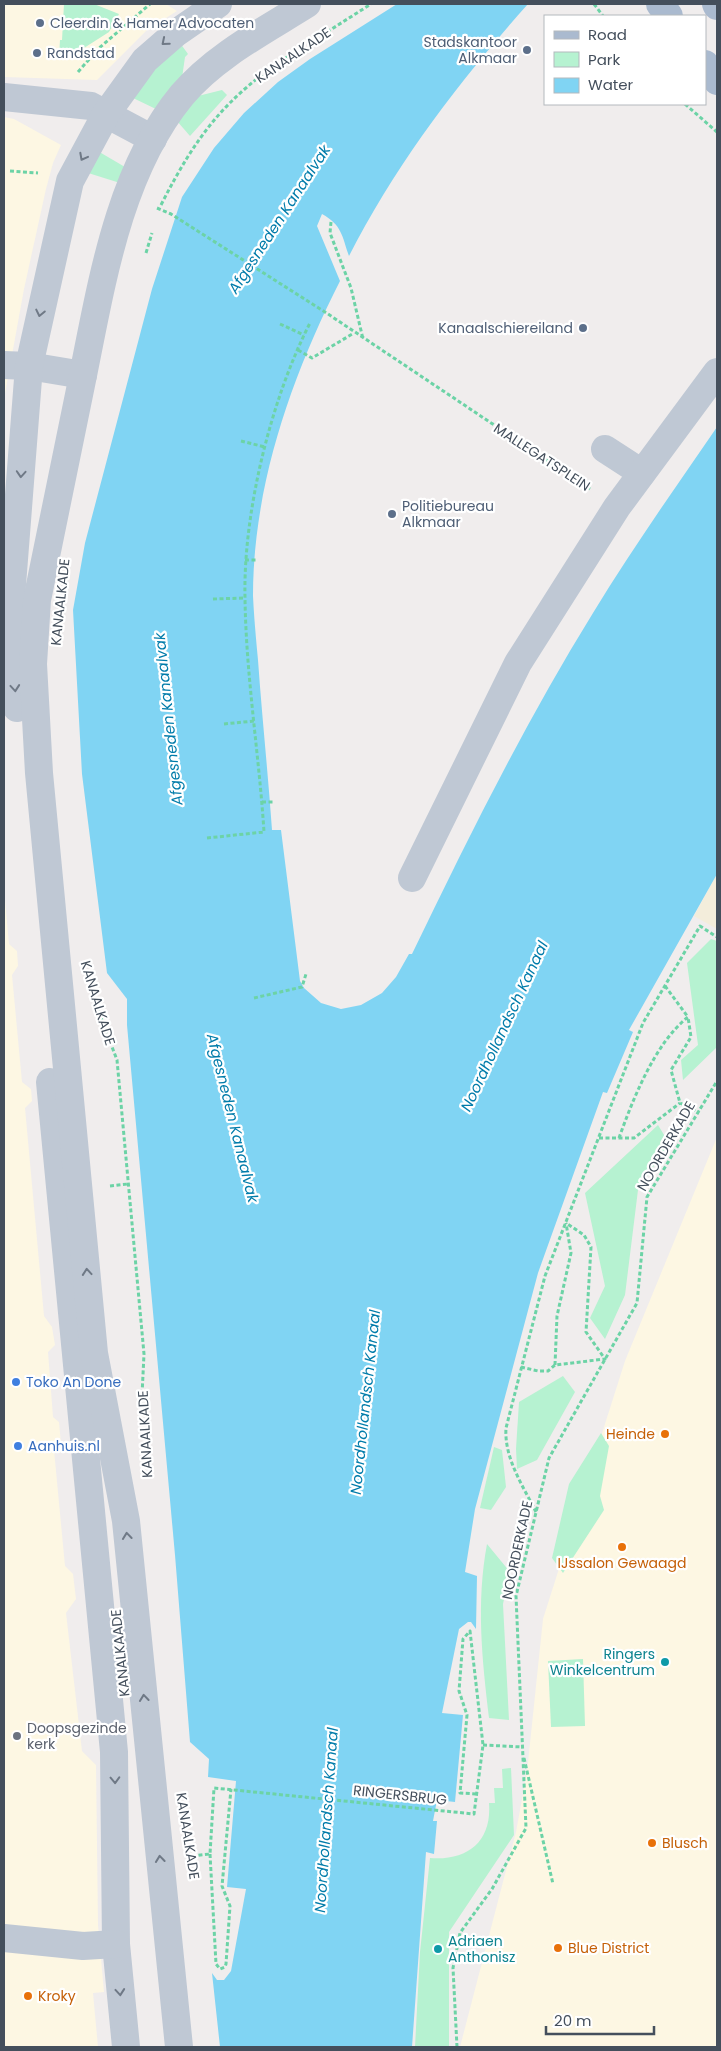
<svg xmlns="http://www.w3.org/2000/svg" width="721" height="2051" font-family="Poppins,sans-serif">
  <style>
    .commercial { fill: #fdf7e3 }
    .green { fill: #b6f2d1 }
    .sand { fill: #f3eddb }
    .water { fill: #80d4f3 }
    .lines { fill: none; stroke-linecap: round; stroke-linejoin: round }
    .path { stroke: #6cd3a6; stroke-width: 3; stroke-dasharray: 4 2.5; stroke-linecap: butt }
    .minor { stroke: #bfc8d4; stroke-width: 28 }
    .major { stroke: #aabacf; stroke-width: 28 }
    .oneway { stroke: #6f7986 }
    .service-dot { fill: #5c6f8a; stroke: #fff; stroke-width: 2 }
    .shop-dot { fill: #3f7fe0; stroke: #fff; stroke-width: 2 }
    .food-dot { fill: #e8710a; stroke: #fff; stroke-width: 2 }
    .culture-dot { fill: #0f9aa8; stroke: #fff; stroke-width: 2 }
    .worship-dot { fill: #6b7280; stroke: #fff; stroke-width: 2 }
    .labels { text-anchor: middle; dominant-baseline: central; stroke-width: 4.5; stroke-linejoin: round; paint-order: stroke }
    .service-label { font-size: 14px; fill: #4e5e75; stroke: #fff; text-anchor: start }
    .street-label { font-size: 14px; fill: #444f5c; stroke: #fff }
    .shop-label { font-size: 14px; fill: #366cbe; stroke: #fff; text-anchor: start }
    .food-label { font-size: 14px; fill: #c56008; stroke: #fff; text-anchor: start }
    .culture-label { font-size: 14px; fill: #0d838f; stroke: #fff; text-anchor: end }
    .worship-label { font-size: 14px; fill: #5b616d; stroke: #fff; text-anchor: start }
    .water-label { font-size: 15px; font-style: italic; fill: #017caa; stroke: #fff }
  </style>
  <rect width="100%" height="100%" fill="#f0eded"/>
  <g class="commercial">
    <polygon points="4,4 166,4 177,11 147,30 97,80 4,77"/>
    <polygon points="4,117 14,119 61,145 53,163 46,189 24,289 4,399"/>
    <polygon points="4,889 9,944 17,951 18,966 12,975 22,1082 31,1089 32,1101 25,1108 44,1316 52,1327 55,1345 48,1352 53,1417 59,1422 61,1444 54,1450 65,1566 73,1574 76,1599 66,1613 82,1751 96,1765 98,1925 104,1992 93,1993 98,2047 4,2047"/>
    <polygon points="717,1137 717,2047 460,2047 516,1832 527,1772 543,1619 625,1361"/>
  </g>
  <g class="green">
    <polygon points="64,4 94,4 119,14 109,32 73,55 59,57 60,40 62,40"/>
    <polygon points="180,43 188,54 185,57 181,85 158,110 133,98 145,74"/>
    <polygon points="222,90 227,95 190,136 177,121 194,97"/>
    <polygon points="96,150 125,167 120,183 85,172"/>
    <polygon points="711,939 717,941 717,1047 683,1080 681,1060 698,1045 687,963"/>
    <polygon points="658,1125 669,1143 638,1190 625,1295 605,1339 590,1318 605,1286 585,1193"/>
    <polygon points="563,1376 575,1392 537,1460 517,1469 516,1449 519,1402"/>
    <polygon points="601,1433 609,1446 600,1496 604,1510 563,1573 552,1558 569,1484"/>
    <polygon points="494,1447 502,1450 506,1487 491,1510 480,1508"/>
    <path d="M487,1544L510,1572L503,1604L509,1720L489,1718C482,1659 476,1603 487,1544Z"/>
    <polygon points="583,1659 585,1726 551,1727 548,1661"/>
    <path d="M511,1768L514,1835L449,1932V2047H415L420,1952L430,1858C467,1861 492,1842 489,1803H495L494,1788H503L502,1769Z"/>
  </g>
  <polygon class="sand" points="717,874 717,929 694,916"/>
  <path class="water" d="M397,4H528C459,81 396,164 349,256C342,236 342,225 322,214L317,226L340,281C291,378 253,486 253,596C254,617 256,639 258,660C262,717 268,773 272,830H281L300,981L304,988L321,1003L341,1009L361,1005L382,993L396,977L409,954H412C468,838 525,723 593,613C632,549 675,488 717,427V874L629,1030L633,1032L607,1093L603,1092L538,1273L475,1509L465,1572L477,1576L476,1629L471,1622H468L459,1629L442,1713L463,1715L455,1802L437,1800L433,1821H437L434,1854L426,1852L412,2047H220L212,1973L217,1980H224L231,1971L246,1889L227,1887L236,1781L208,1777L209,1759L190,1742L175,1555L127,1025V999L107,973L82,774L73,610L85,543L152,289L182,197L214,148L244,113L278,82L310,59Z"/>
  <g class="lines">
    <g class="path">
      <polyline points="594,4 603,16"/>
      <polyline points="327,32 371,4"/>
      <polyline points="78,72 98,49 150,4"/>
      <polyline points="685,104 717,132"/>
      <polyline points="10,171 38,173"/>
      <path d="M161,205C196,136 225,97 292,54"/>
      <polyline points="157,208 171,214 328,314 590,489"/>
      <polyline points="331,222 330,233 351,288 363,339"/>
      <polyline points="146,253 152,233"/>
      <polyline points="280,324 304,335"/>
      <polyline points="298,350 312,358 354,333"/>
      <polyline points="241,441 265,447"/>
      <polyline points="245,560 257,560"/>
      <polyline points="213,599 245,598"/>
      <polyline points="224,724 254,721"/>
      <polyline points="262,802 273,802"/>
      <path d="M207,838L264,832C259,754 246,676 245,598C243,513 271,399 310,323"/>
      <polyline points="665,986 688,1017"/>
      <polyline points="254,998 302,987 306,974"/>
      <polyline points="96,1005 117,1060 144,1354 141,1416"/>
      <polyline points="599,1138 634,1138 680,1103"/>
      <path d="M619,1138C633,1099 655,1043 688,1017L691,1037L671,1070L680,1103L699,1112"/>
      <polyline points="110,1186 128,1184"/>
      <polyline points="555,1365 557,1316 571,1253 566,1223"/>
      <polyline points="521,1367 538,1371 548,1371 555,1365 605,1359 586,1332 591,1247 584,1235 566,1223"/>
      <path d="M536,1512C523,1486 504,1458 506,1428L545,1276L643,1023L700,926L717,937"/>
      <polyline points="483,1745 522,1747"/>
      <polyline points="524,1758 553,1884"/>
      <polyline points="210,1854 216,1964 220,1969 225,1967 226,1964 230,1906 222,1886 231,1789"/>
      <polyline points="192,1856 210,1854 214,1788 474,1814 483,1745 470,1631 463,1639 459,1691 467,1715 460,1793 476,1794"/>
      <polyline points="457,2047 453,1968 460,1933 492,1889 526,1828 516,1596 549,1458 637,1303 647,1197 717,1081"/>
    </g>
    <g class="minor">
      <polyline points="4,97 91,106 153,139"/>
      <polyline points="4,365 29,366 83,375"/>
      <polyline points="605,449 642,473"/>
      <polyline points="17,708 12,649 11,598 29,366 70,181 106,114 145,60 176,33 218,4"/>
      <polyline points="412,878 518,663 617,507 717,372"/>
      <polyline points="50,1082 114,1752 116,1944 126,2047"/>
      <polyline points="4,1938 83,1946 116,1944"/>
      <path d="M179,2047L126,1521L94,1353L39,773L33,664L37,600C52,528 66,456 81,385C101,288 117,174 182,95C215,56 264,31 307,4"/>
    </g>
    <g class="major">
      <polyline points="660,4 669,16"/>
      <polyline points="716,4 717,6"/>
      <polyline points="705,64 717,81"/>
    </g>
  </g>
  <defs><path id="oneway-chevron" d="M-2-3.5L2.5 0L-2 3.5" fill="none" stroke-width="1.6" stroke-linecap="round" stroke-linejoin="round" transform="scale(1.25)"/></defs>
  <g class="oneway">
    <use href="#oneway-chevron" transform="translate(165 42) rotate(140)"/>
    <use href="#oneway-chevron" transform="translate(83 157) rotate(118)"/>
    <use href="#oneway-chevron" transform="translate(40 313) rotate(102)"/>
    <use href="#oneway-chevron" transform="translate(21 474) rotate(94)"/>
    <use href="#oneway-chevron" transform="translate(15 688) rotate(85)"/>
    <use href="#oneway-chevron" transform="translate(87 1272) rotate(-95)"/>
    <use href="#oneway-chevron" transform="translate(127 1536) rotate(-96)"/>
    <use href="#oneway-chevron" transform="translate(144 1698) rotate(-96)"/>
    <use href="#oneway-chevron" transform="translate(115 1780) rotate(88)"/>
    <use href="#oneway-chevron" transform="translate(160 1859) rotate(-96)"/>
    <use href="#oneway-chevron" transform="translate(120 1992) rotate(85)"/>
  </g>
  <g class="service-dot">
    <circle cx="40" cy="23" r="5"/>
    <circle cx="527" cy="50" r="5"/>
    <circle cx="37" cy="53" r="5"/>
    <circle cx="583" cy="328" r="5"/>
    <circle cx="392" cy="514" r="5"/>
  </g>
  <g class="shop-dot">
    <circle cx="16" cy="1382" r="5"/>
    <circle cx="18" cy="1446" r="5"/>
  </g>
  <g class="food-dot">
    <circle cx="665" cy="1434" r="5"/>
    <circle cx="622" cy="1547" r="5"/>
    <circle cx="652" cy="1843" r="5"/>
    <circle cx="558" cy="1948" r="5"/>
    <circle cx="28" cy="1996" r="5"/>
  </g>
  <g class="culture-dot">
    <circle cx="665" cy="1662" r="5"/>
    <circle cx="438" cy="1949" r="5"/>
  </g>
  <circle class="worship-dot" cx="17" cy="1736" r="5"/>
  <g class="labels">
    <g class="service-label">
      <text x="50" y="23">Cleerdin &amp; Hamer Advocaten</text>
      <text x="517" y="42" text-anchor="end">Stadskantoor<tspan x="517" dy="16">Alkmaar</tspan></text>
      <text x="47" y="53">Randstad</text>
      <text x="573" y="328" text-anchor="end">Kanaalschiereiland</text>
      <text x="402" y="506">Politiebureau<tspan x="402" dy="16">Alkmaar</tspan></text>
    </g>
    <g class="street-label">
      <text transform="translate(293 55) rotate(-34)">KANAALKADE</text>
      <text transform="translate(542 457) rotate(33)">MALLEGATSPLEIN</text>
      <text transform="translate(60 602) rotate(-84)">KANAALKADE</text>
      <text transform="translate(98 1003) rotate(73)">KANAALKADE</text>
      <text transform="translate(666 1146) rotate(-60)">NOORDERKADE</text>
      <text transform="translate(145 1434) rotate(-93)">KANAALKADE</text>
      <text transform="translate(517 1550) rotate(-78)">NOORDERKADE</text>
      <text transform="translate(120 1653) rotate(-96)">KANALKAADE</text>
      <text transform="translate(400 1795) rotate(6)">RINGERSBRUG</text>
      <text transform="translate(188 1836) rotate(81)">KANAALKADE</text>
    </g>
    <g class="shop-label">
      <text x="26" y="1382">Toko An Done</text>
      <text x="28" y="1446">Aanhuis.nl</text>
    </g>
    <g class="food-label">
      <text x="655" y="1434" text-anchor="end">Heinde</text>
      <text x="622" y="1563" text-anchor="middle">IJssalon Gewaagd</text>
      <text x="662" y="1843">Blusch</text>
      <text x="568" y="1948">Blue District</text>
      <text x="38" y="1996">Kroky</text>
    </g>
    <g class="culture-label">
      <text x="655" y="1654">Ringers<tspan x="655" dy="16">Winkelcentrum</tspan></text>
      <text x="448" y="1941" text-anchor="start">Adriaen<tspan x="448" dy="16">Anthonisz</tspan></text>
    </g>
    <g class="worship-label">
      <text x="27" y="1728">Doopsgezinde<tspan x="27" dy="16">kerk</tspan></text>
    </g>
    <g class="water-label">
      <text transform="translate(279 219) rotate(-57)">Afgesneden Kanaalvak</text>
      <text transform="translate(168 719) rotate(-96)">Afgesneden Kanaalvak</text>
      <text transform="translate(504 1026) rotate(-65)">Noordhollandsch Kanaal</text>
      <text transform="translate(233 1118) rotate(76)">Afgesneden Kanaalvak</text>
      <text transform="translate(365 1402) rotate(-84)">Noordhollandsch Kanaal</text>
      <text transform="translate(326 1820) rotate(-86)">Noordhollandsch Kanaal</text>
    </g>
  </g>
  <rect width="721" height="2051" fill="none" stroke="#444f5c" stroke-width="10"/>
  <rect x="544" y="15" width="162" height="90" fill="#ffffff" stroke="#b4b9be"/>
  <rect x="554" y="31" width="25" height="8" fill="#aabacf" stroke="#b4b9be"/>
  <text x="588" y="40" font-size="15" fill="#444f5c">Road</text>
  <rect x="554" y="52" width="25" height="15" fill="#b6f2d1" stroke="#b4b9be"/>
  <text x="588" y="65" font-size="15" fill="#444f5c">Park</text>
  <rect x="554" y="78" width="25" height="15" fill="#80d4f3" stroke="#b4b9be"/>
  <text x="588" y="90" font-size="15" fill="#444f5c">Water</text>
  <path d="M546 2026v8h108v-8" fill="none" stroke="#444f5c" stroke-width="2.5"/>
  <text x="554" y="2026" font-size="15" fill="#444f5c" stroke="#ffffff" stroke-width="4" paint-order="stroke">20 m</text>
</svg>
